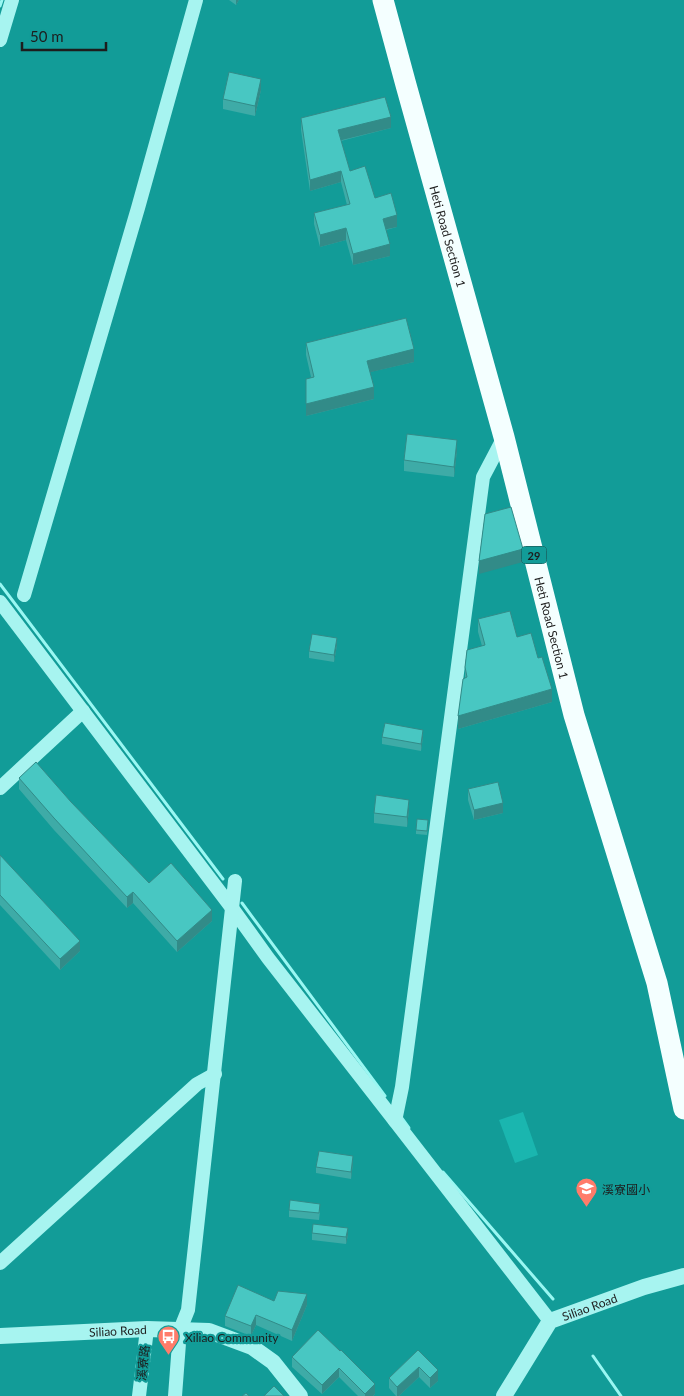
<svg xmlns="http://www.w3.org/2000/svg" width="684" height="1396" font-family="Lato,'Noto Sans TC',sans-serif">
  <style>
    .green { fill: #1ab6af }
    .lines { fill: none; stroke-linecap: round; stroke-linejoin: round }
    .stream { stroke: #99f7f2; stroke-width: 3 }
    .minor { stroke: #a7f4f0; stroke-width: 14 }
    .tertiary { stroke: #a7f4f0; stroke-width: 16 }
    .primary { stroke: #f4ffff; stroke-width: 21 }
    .wall { fill: #3eaba7 }
    .shaded-wall { fill: #328b88 }
    .building { fill: #48c7c2; stroke: #328b88 }
    .labels { text-anchor: middle; dominant-baseline: central; stroke-width: 4.5; stroke-linejoin: round; paint-order: stroke }
    .shield { fill: #129c98; stroke: #1a4342; stroke-width: 1 }
    .shield-label { font-size: 11px; font-weight: bold; fill: #1d1d1d }
    .street-label { font-size: 12px; fill: #1d1d1d; stroke: #129c98 }
    .poi-label { font-size: 12px; fill: #1d1d1d; stroke: #129c98; text-anchor: start }
  </style>
  <rect width="100%" height="100%" fill="#129c98"/>
  <polygon class="green" points="523,1112 538,1155 515,1163 499,1120"/>
  <g class="lines">
    <g class="stream">
      <polyline points="0,6 2,0"/>
      <polyline points="0,584 223,879"/>
      <polyline points="242,903 385,1096"/>
      <polyline points="401,1117 409,1128"/>
      <polyline points="443,1172 553,1299"/>
      <polyline points="593,1356 621,1396"/>
    </g>
    <g class="minor">
      <polyline points="0,40 12,0"/>
      <polyline points="24,595 138,208 196,0"/>
      <polyline points="0,602 232,908 268,958 395,1121 550,1321"/>
      <polyline points="0,788 83,711"/>
      <polyline points="395,1121 402,1087 483,477 504,437"/>
      <polyline points="0,1263 197,1084 215,1074"/>
      <polyline points="139,1396 147,1329"/>
      <polyline points="175,1396 180,1330 188,1310 235,881"/>
    </g>
    <g class="tertiary">
      <path id="s1" d="M0,1336L147,1329L209,1331L252,1347L273,1362L300,1396"/>
      <path id="s2" d="M504,1396L550,1321L644,1287L684,1276"/>
    </g>
    <path class="primary" id="s3" d="M383,0L406,85L504,437L574,715L657,983L684,1109"/>
  </g>
  <g class="wall">
    <polygon points="229,0 239,0 236,5"/>
    <polygon points="261,90 255,116 223,109 223,99"/>
    <polygon points="301,118 391,128 341,141 350,171 375,198 397,227 386,230 390,256 353,265 346,240 320,247 314,224 314,213 347,205 341,182 310,191 301,130"/>
    <polygon points="306,343 414,362 370,372 374,399 306,416 311,377 306,355"/>
    <polygon points="457,450 454,477 404,471 404,460"/>
    <polygon points="478,619 517,637 538,658 552,702 458,729 465,678 465,667 482,646 478,632"/>
    <polygon points="337,645 334,662 309,658 309,651"/>
    <polygon points="382,737 423,737 421,751 382,744"/>
    <polygon points="19,778 71,802 149,883 212,921 177,952 133,903 127,908 54,830 19,789"/>
    <polygon points="468,789 503,813 474,820 468,800"/>
    <polygon points="409,810 407,827 374,823 374,813"/>
    <polygon points="428,824 427,835 416,834 416,830"/>
    <polygon points="0,855 80,951 60,970 0,905"/>
    <polygon points="353,1163 351,1179 316,1173 316,1167"/>
    <polygon points="289,1210 320,1211 319,1220 289,1217"/>
    <polygon points="312,1233 348,1235 346,1244 312,1240"/>
    <polygon points="274,1301 307,1305 292,1341 256,1325 251,1336 225,1326 225,1316"/>
    <polygon points="318,1330 375,1394 373,1396 358,1396 339,1377 322,1394 292,1367 292,1357"/>
    <polygon points="418,1350 438,1381 430,1388 419,1377 399,1396 396,1396 389,1388 389,1378"/>
  </g>
  <g class="shaded-wall">
    <polygon points="236,0 239,0 236,5"/>
    <polygon points="261,79 261,90 255,116 255,106"/>
    <polygon points="391,117 391,128 338,141 338,130"/>
    <polygon points="341,171 341,182 310,191 310,180"/>
    <polygon points="397,215 397,227 383,230 383,219"/>
    <polygon points="346,228 346,240 320,247 320,235"/>
    <polygon points="390,244 390,256 353,265 353,254"/>
    <polygon points="414,349 414,362 367,373 367,361"/>
    <polygon points="374,387 374,399 306,416 306,404"/>
    <polygon points="457,440 457,450 454,477 454,467"/>
    <polygon points="523,549 523,562 479,574 479,561"/>
    <polygon points="337,638 337,645 334,662 334,655"/>
    <polygon points="552,689 552,702 458,729 458,716"/>
    <polygon points="423,730 423,737 421,751 421,744"/>
    <polygon points="409,800 409,810 407,827 407,817"/>
    <polygon points="503,803 503,813 474,820 474,810"/>
    <polygon points="133,892 133,903 127,908 127,897"/>
    <polygon points="212,910 212,921 177,952 177,941"/>
    <polygon points="80,941 80,951 60,970 60,959"/>
    <polygon points="353,1156 353,1163 351,1179 351,1172"/>
    <polygon points="348,1228 348,1235 346,1244 346,1237"/>
    <polygon points="307,1294 307,1305 292,1341 292,1330"/>
    <polygon points="256,1315 256,1325 251,1336 251,1326"/>
    <polygon points="419,1367 419,1377 399,1396 397,1396 397,1387"/>
    <polygon points="339,1368 339,1377 322,1394 322,1385"/>
    <polygon points="438,1370 438,1381 430,1388 430,1378"/>
    <polygon points="375,1384 375,1394 373,1396 365,1396 365,1394"/>
  </g>
  <g class="building">
    <polygon points="229,72 261,79 255,106 223,99"/>
    <polygon points="385,97 391,117 338,130 350,171 365,166 375,198 391,193 397,215 383,219 390,244 353,254 346,228 320,235 314,213 350,204 341,171 310,180 301,118"/>
    <polygon points="406,318 414,349 367,361 374,387 306,404 306,379 314,377 306,343"/>
    <polygon points="407,434 457,440 454,467 404,460"/>
    <polygon points="511,507 523,549 479,561 485,514"/>
    <polygon points="510,611 517,637 531,633 538,658 542,657 552,689 458,716 463,679 467,677 465,667 467,650 485,645 478,619"/>
    <polygon points="312,634 337,638 334,655 309,651"/>
    <polygon points="385,723 423,730 421,744 382,737"/>
    <polygon points="36,762 71,802 149,883 171,863 212,910 177,941 133,892 127,897 54,818 19,778"/>
    <polygon points="498,782 503,803 474,810 468,789"/>
    <polygon points="376,795 409,800 407,817 374,813"/>
    <polygon points="417,819 428,820 427,831 416,830"/>
    <polygon points="0,855 80,941 60,959 0,895"/>
    <polygon points="319,1151 353,1156 351,1172 316,1167"/>
    <polygon points="290,1200 320,1204 319,1213 289,1210"/>
    <polygon points="313,1224 348,1228 346,1237 312,1233"/>
    <polygon points="238,1285 274,1301 278,1291 307,1294 292,1330 256,1315 251,1326 225,1316"/>
    <polygon points="318,1330 340,1351 341,1350 375,1384 365,1394 339,1368 322,1385 292,1357"/>
    <polygon points="418,1350 438,1370 430,1378 419,1367 397,1387 389,1378"/>
    <polygon points="274,1386 284,1396 264,1396"/>
    <polygon points="246,1393 249,1396 242,1396"/>
  </g>
  <defs>
    <symbol id="school-pin" viewBox="-11 -11 22 30"><path d="M0 17L-7.5 6A9.5 9.5 0 1 1 7.5 6Z" fill="#ff7c6a" stroke="#129c98"/><path d="M0-5L7-2L0 1L-7-2ZM-4 1L0 2.5L4 1V4Q0 6-4 4Z" fill="#fff"/></symbol>
    <symbol id="bus-pin" viewBox="-11 -11 22 30"><path d="M0 17L-7.5 6A9.5 9.5 0 1 1 7.5 6Z" fill="#ff7c6a" stroke="#129c98"/><path d="M-5-6H5V4H4V6H2V4H-2V6H-4V4H-5ZM-3.5-4V0h7V-4ZM-3.5 1.2v1.5H-2V1.2ZM2 1.2v1.5H3.5V1.2Z" fill="#fff"/></symbol>
  </defs>
  <g fill-rule="evenodd">
    <use href="#school-pin" x="574" y="1176" width="25" height="34"/>
    <use href="#bus-pin" x="156" y="1324" width="25" height="34"/>
  </g>
  <g class="labels">
    <rect class="shield" x="521.5" y="546.5" width="25" height="17" rx="4"/>
    <g class="shield-label">
      <text x="534" y="555">29</text>
    </g>
    <g class="street-label">
      <text stroke="none"><textPath href="#s3" startOffset="245">Heti Road Section 1</textPath></text>
      <text stroke="none"><textPath href="#s3" startOffset="650">Heti Road Section 1</textPath></text>
      <text stroke="none"><textPath href="#s2" startOffset="130">Siliao Road</textPath></text>
      <text stroke="none"><textPath href="#s1" startOffset="118">Siliao Road</textPath></text>
      <text transform="translate(143 1363) rotate(-84)">溪寮路</text>
    </g>
    <g class="poi-label">
      <text x="602" y="1189">溪寮國小</text>
      <text x="185" y="1337">Xiliao Community</text>
    </g>
  </g>
  <path d="M22 42v8h84v-8" fill="none" stroke="#1d1d1d" stroke-width="2.5"/>
  <text x="30" y="42" font-size="15" fill="#1d1d1d" stroke="#129c98" stroke-width="4" paint-order="stroke">50 m</text>
</svg>
